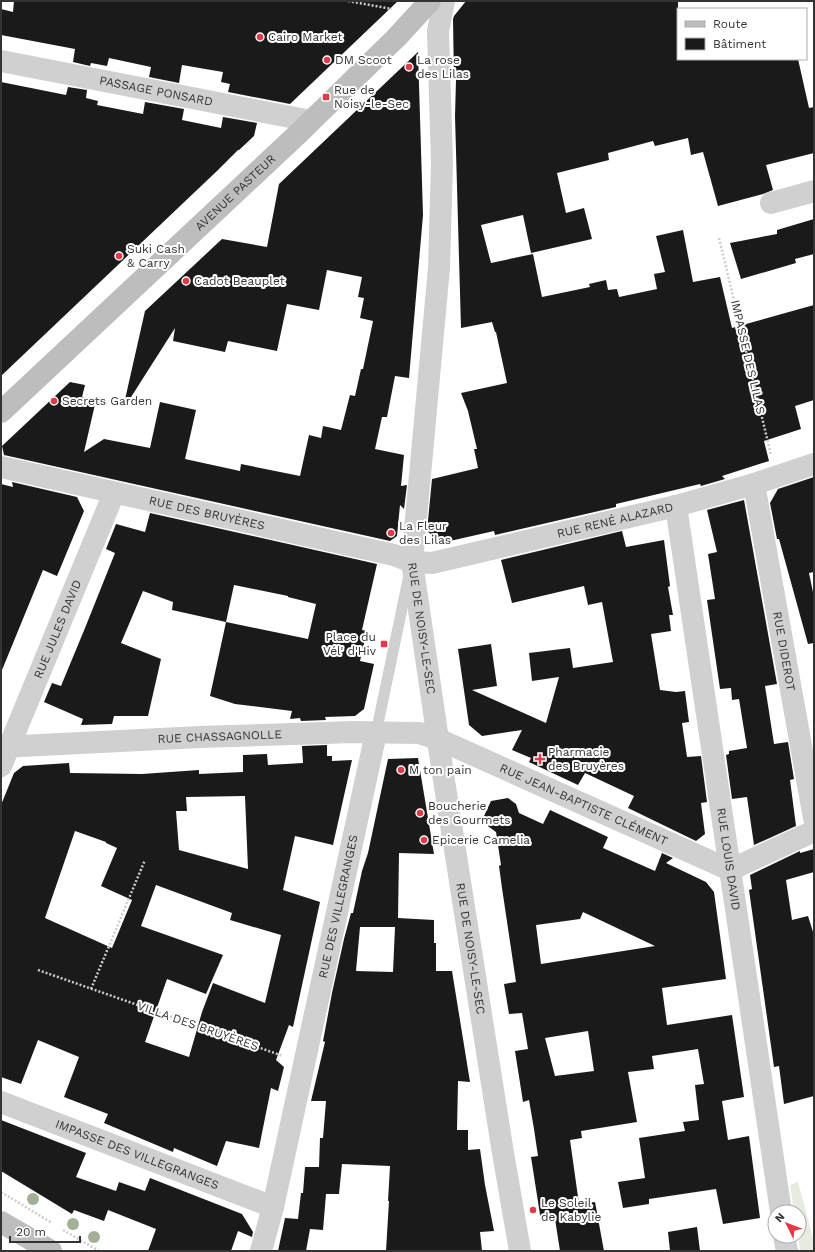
<svg xmlns="http://www.w3.org/2000/svg" width="815" height="1252" font-family="'Work Sans',sans-serif">
  <style>
    .green { fill: #e6ecdf }
    .building { fill: #1a1a1a; fill-rule: evenodd }
    .lines { fill: none; stroke-linecap: round; stroke-linejoin: round }
    .path { stroke: #cdcdcd; stroke-width: 2.5; stroke-dasharray: 2 2; stroke-linecap: butt }
    .lane { stroke: #d0d0d0; stroke-width: 11 }
    .street { stroke: #d0d0d0; stroke-width: 22 }
    .secondary { stroke: #bdbdbd; stroke-width: 22 }
    .tree { fill: #a2b095 }
    .poi-dot { fill: #e63946; stroke: #fff; stroke-width: 1.5 }
    .labels { text-anchor: middle; dominant-baseline: central; stroke-width: 4; stroke-linejoin: round; paint-order: stroke }
    .poi-label { font-size: 12px; fill: #333; stroke: #fff; text-anchor: start }
    .street-label { font-size: 12px; fill: #333; stroke: #fff }
  </style>
  <rect width="100%" height="100%" fill="#fff"/>
  <polygon class="green" points="798,1182 814,1242 814,1251 800,1251 798,1236 799,1236 799,1212 794,1212 790,1185"/>
  <g class="building">
    <polygon points="14,1 398,1 290,104 228,92 230,84 221,82 223,72 182,65 179,83 149,77 151,67 109,58 107,66 91,63 90,66 73,62 75,49 1,35 1,9 13,12"/>
    <polygon points="466,1 678,1 678,59 798,59 809,108 814,107 814,153 766,165 773,190 763,194 718,206 703,152 691,155 688,138 655,146 653,141 608,153 609,160 557,173 566,213 584,208 592,239 531,253 523,215 481,225 491,263 533,254 542,297 590,287 589,284 606,280 608,290 617,289 619,297 657,289 654,274 665,272 656,236 683,230 693,282 720,277 732,328 814,305 814,400 795,406 801,429 764,441 769,461 722,476 725,479 701,486 700,484 616,504 616,507 495,535 494,531 441,543 427,531 432,479 478,468 474,449 477,449 468,411 461,393 507,383 496,332 495,332 492,322 461,328 455,116 456,80 454,80 453,19 454,16"/>
    <polygon points="418,52 423,215 409,378 395,376 387,417 382,417 375,449 404,455 401,486 407,485 404,509 400,505 397,536 390,541 4,455 2,446 70,382 85,385 82,397 96,400 84,452 104,439 150,448 160,402 196,410 185,459 240,471 241,464 300,476 309,435 321,438 323,426 341,430 350,395 355,396 361,369 363,369 373,321 360,318 364,298 358,297 362,277 327,270 319,310 287,304 277,351 228,341 225,352 173,341 175,328 126,405 124,404 145,311 222,239 267,247 279,184"/>
    <polygon points="1,82 66,95 68,87 87,90 86,98 98,101 97,105 143,114 145,102 184,109 182,120 221,128 223,117 257,123 254,136 239,150 238,150 218,170 1,376"/>
    <polygon points="814,219 814,254 795,259 796,263 741,279 730,243 777,234 777,230"/>
    <polygon points="814,477 814,572 809,573 814,597 814,643 808,644 779,539 777,539 770,503 778,489"/>
    <polygon points="12,482 77,497 84,511 57,576 43,570 2,670 1,484 13,487"/>
    <polygon points="744,500 777,684 765,686 774,744 788,742 794,779 790,780 796,826 754,845 747,797 732,799 726,755 729,754 729,751 747,748 739,699 732,700 731,688 720,689 707,600 715,599 708,554 717,552 707,510"/>
    <path d="M150,513L377,564L362,630L367,631L360,661L374,664L364,709L355,716L325,717L326,720L301,721L300,718L290,719L292,711L235,704L210,696L226,622L172,610L173,602L143,591L121,643L161,659L148,716H114L112,724L81,725L83,719L44,702L52,683L61,686L85,628L115,553L106,549L116,524L145,532ZM234,585L288,596V597L316,604L308,639L226,622Z"/>
    <polygon points="622,531 626,547 664,540 670,586 668,587 673,615 669,615 671,631 651,634 660,690 676,692 685,691 689,722 682,723 687,757 701,756 707,802 701,803 705,834 696,841 628,808 634,796 585,773 578,785 529,762 531,758 512,750 522,730 482,736 469,725 458,649 491,644 497,686 472,690 546,723 559,677 532,681 529,653 570,648 573,668 613,662 602,602 588,605 584,586 512,603 501,560"/>
    <path d="M327,745V756H332V761L352,760L333,845L295,836L283,890L320,902L293,1027L289,1025L276,1060L284,1067L278,1091L271,1088L259,1148L226,1141L217,1166L174,1148L173,1152L104,1123L108,1114L64,1097L79,1057L38,1040L21,1084L1,1077V805L14,773L23,766L69,763L70,773L142,774L199,770V774L243,772V755L267,754L268,765L303,763L302,746ZM245,796L248,869L179,850L176,811H187L186,797ZM75,831L106,842V843L117,848L101,886L132,900L112,948L45,918ZM156,885L232,913L230,920L281,935L265,1003L213,983L202,1012L189,1057L145,1042L167,979L206,994L223,955L141,926Z"/>
    <path d="M418,758L434,854L399,853L398,918L434,920V943H436V971H452L470,1082L458,1081L457,1130H468V1150L480,1149L485,1185L494,1231L480,1232L482,1251H386L389,1201H388L390,1166L342,1164L339,1194H326L323,1230L310,1229L306,1251H278L285,1218L298,1219L301,1193H303L305,1167H319L320,1138H323L326,1101H311L325,1042L323,1041L332,993L344,939L351,913H353L362,871L368,853L388,759ZM360,927H395L393,972L356,971Z"/>
    <path d="M508,798L516,804L519,813L543,824L550,810L608,837L603,848L655,871L662,853L673,858L666,863L706,882L714,892L726,979L662,988L667,1025L732,1015L744,1097L722,1101L728,1140L749,1136L760,1218L723,1224L716,1189L649,1199V1204L623,1208L618,1182L645,1178L639,1138L685,1131L683,1122L699,1120L695,1085L704,1084L698,1049L652,1056L654,1069L628,1072L637,1122L581,1131L582,1138L570,1140L579,1204L595,1202L604,1251H560L555,1219L541,1221L531,1157L538,1156L534,1129L529,1100L523,1102L515,1051L528,1049L522,1013L509,1014L504,984L516,982L502,888L499,866L501,865L496,832L485,824L484,816L491,801ZM583,912L655,946L541,964L536,925L580,919ZM588,1031L594,1071L555,1076L545,1038Z"/>
    <polygon points="814,849 814,872 786,880 792,920 808,916 814,935 814,1096 784,1104 779,1066 774,1067 749,890 752,889 750,875 800,851 800,853"/>
    <polygon points="1,1120 86,1153 76,1177 116,1191 119,1182 145,1191 150,1178 242,1214 253,1232 252,1237 238,1231 231,1251 148,1251 156,1229 108,1210 104,1221 74,1210 72,1214 1,1171"/>
    <polygon points="697,1227 700,1251 670,1251 668,1232"/>
  </g>
  <g class="lines">
    <g class="path">
      <polyline points="348,1 392,9"/>
      <polyline points="719,238 771,455"/>
      <polyline points="38,970 283,1056"/>
      <polyline points="91,989 145,860"/>
      <polyline points="1,1192 52,1223"/>
      <polyline points="63,1230 99,1251"/>
    </g>
    <polyline class="lane" points="376,733 408,580"/>
    <g class="street">
      <path id="s1" d="M444,1L438,31L442,163L439,268L412,562L443,774L503,1153L520,1251"/>
      <path id="s2" d="M1,61L311,121"/>
      <polyline points="771,203 814,191"/>
      <path id="s3" d="M1,467L394,555L412,562L432,563L676,506L754,484L814,464"/>
      <path id="s4" d="M754,484L814,818"/>
      <path id="s5" d="M676,506L781,1212"/>
      <path id="s6" d="M1,747L200,737L353,732L419,733L438,739L730,870L814,831"/>
      <path id="s7" d="M1,766L114,493"/>
      <path id="s8" d="M1,1102L273,1207"/>
      <polyline points="784,1236 787,1251"/>
      <path id="s9" d="M261,1251L273,1207L376,733"/>
    </g>
    <g class="secondary">
      <path id="s10" d="M1,412L300,132L397,37L430,1"/>
      <polyline points="1,1222 51,1251"/>
    </g>
  </g>
  <g class="tree">
    <circle cx="33" cy="1199" r="6"/>
    <circle cx="73" cy="1224" r="6"/>
    <circle cx="94" cy="1237" r="6"/>
  </g>
  <g class="poi-dot">
    <circle cx="260" cy="37" r="4"/>
    <circle cx="327" cy="60" r="4"/>
    <circle cx="409" cy="67" r="4"/>
    <rect x="322" y="93" width="8" height="8" rx="2"/>
    <circle cx="119" cy="256" r="4"/>
    <circle cx="186" cy="281" r="4"/>
    <circle cx="54" cy="401" r="4"/>
    <circle cx="391" cy="533" r="4"/>
    <rect x="380" y="640" width="8" height="8" rx="2"/>
    <path d="M538 753h4v4h4v4h-4v4h-4v-4h-4v-4h4z"/>
    <circle cx="401" cy="770" r="4"/>
    <circle cx="420" cy="813" r="4"/>
    <circle cx="424" cy="840" r="4"/>
    <circle cx="533" cy="1210" r="4"/>
  </g>
  <g class="labels">
    <g class="poi-label">
      <text x="268" y="37">Cairo Market</text>
      <text x="335" y="60">DM Scoot</text>
      <text x="417" y="60">La rose<tspan x="417" dy="14">des Lilas</tspan></text>
      <text x="334" y="90">Rue de<tspan x="334" dy="14">Noisy-le-Sec</tspan></text>
      <text x="127" y="249">Suki Cash<tspan x="127" dy="14">&amp; Carry</tspan></text>
      <text x="194" y="281">Cadot Beauplet</text>
      <text x="62" y="401">Secrets Garden</text>
      <text x="399" y="526">La Fleur<tspan x="399" dy="14">des Lilas</tspan></text>
      <text x="376" y="637" text-anchor="end">Place du<tspan x="376" dy="14">Vél' d'Hiv</tspan></text>
      <text x="548" y="752">Pharmacie<tspan x="548" dy="14">des Bruyères</tspan></text>
      <text x="409" y="770">M ton pain</text>
      <text x="428" y="806">Boucherie<tspan x="428" dy="14">des Gourmets</tspan></text>
      <text x="432" y="840">Epicerie Camelia</text>
      <text x="541" y="1203">Le Soleil<tspan x="541" dy="14">de Kabylie</tspan></text>
    </g>
    <g class="street-label">
      <text stroke="none"><textPath href="#s2" startOffset="158">PASSAGE PONSARD</textPath></text>
      <text stroke="none"><textPath href="#s10" startOffset="321">AVENUE PASTEUR</textPath></text>
      <text transform="translate(748 357) rotate(77)">IMPASSE DES LILAS</text>
      <text stroke="none"><textPath href="#s3" startOffset="211">RUE DES BRUYÈRES</textPath></text>
      <text stroke="none"><textPath href="#s3" startOffset="630">RUE RENÉ ALAZARD</textPath></text>
      <text stroke="none"><textPath href="#s1" startOffset="630">RUE DE NOISY-LE-SEC</textPath></text>
      <text stroke="none"><textPath href="#s7" startOffset="148">RUE JULES DAVID</textPath></text>
      <text stroke="none"><textPath href="#s4" startOffset="170">RUE DIDEROT</textPath></text>
      <text stroke="none"><textPath href="#s6" startOffset="219">RUE CHASSAGNOLLE</textPath></text>
      <text stroke="none"><textPath href="#s6" startOffset="598">RUE JEAN-BAPTISTE CLÉMENT</textPath></text>
      <text stroke="none"><textPath href="#s5" startOffset="357">RUE LOUIS DAVID</textPath></text>
      <text stroke="none"><textPath href="#s9" startOffset="353">RUE DES VILLEGRANGES</textPath></text>
      <text stroke="none"><textPath href="#s1" startOffset="954">RUE DE NOISY-LE-SEC</textPath></text>
      <text transform="translate(198 1026) rotate(19)">VILLA DES BRUYÈRES</text>
      <text stroke="none"><textPath href="#s8" startOffset="146">IMPASSE DES VILLEGRANGES</textPath></text>
    </g>
  </g>
  <rect width="815" height="1252" fill="none" stroke="#333333" stroke-width="4"/>
  <rect x="677" y="8" width="130" height="52" fill="#ffffff" stroke="#adadad"/>
  <rect x="685" y="21" width="20" height="6" fill="#bdbdbd" stroke="#adadad"/>
  <text x="713" y="28" font-size="12" fill="#333333">Route</text>
  <rect x="685" y="38" width="20" height="12" fill="#1a1a1a" stroke="#adadad"/>
  <text x="713" y="48" font-size="12" fill="#333333">Bâtiment</text>
  <g transform="translate(787 1224) rotate(312)"><circle r="19" fill="#ffffff" stroke="#adadad"/>
  <path d="M0-3L7 15L0 10L-7 15Z" fill="#e63946"/>
  <text y="-6" font-size="11" font-weight="bold" text-anchor="middle" fill="#333333">N</text>
  </g>
  <path d="M10 1236v6h70v-6" fill="none" stroke="#333333" stroke-width="2"/>
  <text x="16" y="1236" font-size="12" fill="#333333" stroke="#ffffff" stroke-width="3" paint-order="stroke">20 m</text>
</svg>
